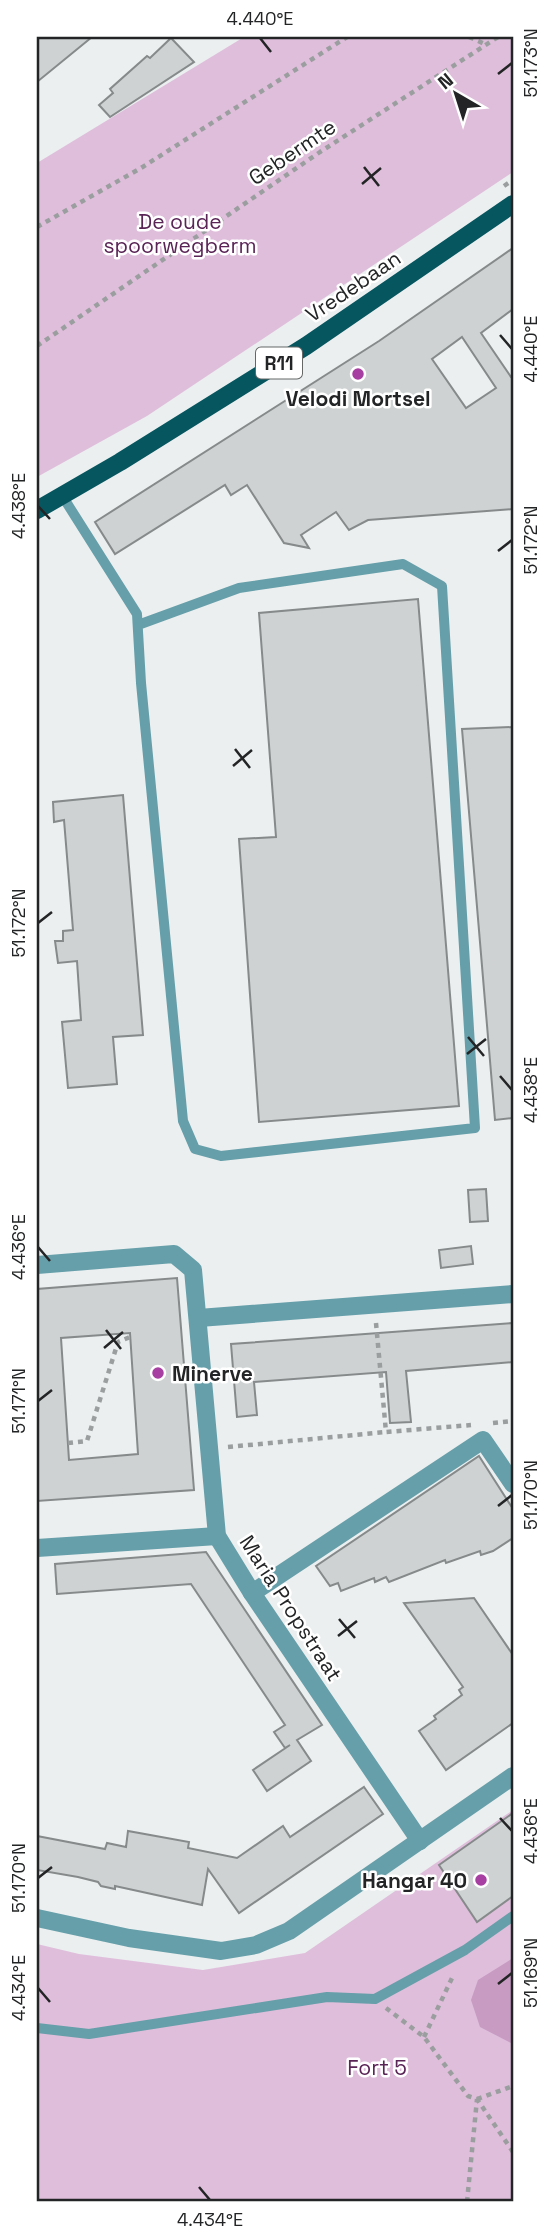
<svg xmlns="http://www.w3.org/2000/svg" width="550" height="2239" font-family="'Space Grotesk',sans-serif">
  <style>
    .green { fill: #dfbedb }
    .water { fill: #c89bc3 }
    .building { fill: #ced2d2; stroke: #868a8b; stroke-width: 2; fill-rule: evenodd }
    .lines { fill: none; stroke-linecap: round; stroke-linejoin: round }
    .path { stroke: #9b9e9f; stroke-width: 4.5; stroke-dasharray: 5 5; stroke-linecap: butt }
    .service { stroke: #669fa9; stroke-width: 10 }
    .minor { stroke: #669fa9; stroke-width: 18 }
    .primary { stroke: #065660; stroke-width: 18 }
    .ticks { fill: none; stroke: #232425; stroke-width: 2.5 }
    .poi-dot { fill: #a73fa2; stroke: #fff; stroke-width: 2.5 }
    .labels { text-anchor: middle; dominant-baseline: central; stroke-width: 5; stroke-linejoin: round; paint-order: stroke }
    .shield { fill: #fff; stroke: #656666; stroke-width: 2 }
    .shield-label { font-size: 19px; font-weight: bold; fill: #232425 }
    .street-label { font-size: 21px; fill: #232425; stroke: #fff }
    .park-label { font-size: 21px; fill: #5a2457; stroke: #fff }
    .poi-label { font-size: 21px; font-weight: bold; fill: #232425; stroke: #fff }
    .neatline { fill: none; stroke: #232425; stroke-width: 2.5 }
    .ticks-label { font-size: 18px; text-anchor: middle; fill: #232425 }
  </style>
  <rect width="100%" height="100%" fill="#ebeff0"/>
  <g class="green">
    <polygon points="244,37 513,37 513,172 147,416 37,477 37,163"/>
    <polygon points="513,1810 513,2202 37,2202 37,1944 79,1954 203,1970 305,1953"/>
  </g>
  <polygon class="water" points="513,1958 513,2044 480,2027 471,2000 478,1980"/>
  <g class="building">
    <polygon points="37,37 92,37 37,82"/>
    <polygon points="171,38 194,62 110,117 99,105 113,93 110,89 147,56 150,58"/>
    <path d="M513,248V309L481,333L511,377L513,376V509L368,520L349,530L336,512L301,535L309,548L284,543L247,485L231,495L225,485L115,554L95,522L379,341ZM462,337L496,388L466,408L432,359Z"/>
    <polygon points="418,599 459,1106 259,1122 239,839 276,837 259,613"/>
    <polygon points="513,727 513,1118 495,1120 462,729"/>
    <polygon points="123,795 143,1035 113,1037 117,1084 68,1088 62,1022 81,1020 77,961 58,963 55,941 63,941 63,931 73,930 64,820 54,822 53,802"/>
    <polygon points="486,1189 488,1221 470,1222 468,1190"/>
    <polygon points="471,1246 473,1264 441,1268 439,1250"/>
    <path d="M177,1278L194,1490L37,1501V1289ZM130,1333L138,1454L69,1460L61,1338Z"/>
    <polygon points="513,1323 513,1362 406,1371 411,1422 390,1423 386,1372 254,1382 257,1415 237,1417 231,1344"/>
    <polygon points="479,1456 513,1509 513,1538 493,1551 481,1555 480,1551 446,1563 445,1560 389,1582 386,1577 375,1582 374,1578 341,1591 338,1583 330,1586 316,1566"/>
    <polygon points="206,1552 322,1725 297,1740 311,1761 267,1791 253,1770 290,1745 285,1748 274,1732 285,1725 191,1584 57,1594 55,1564"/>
    <polygon points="474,1598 513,1655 513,1723 446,1770 419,1731 436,1719 434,1716 462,1695 459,1690 463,1687 404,1603"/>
    <polygon points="364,1787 383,1814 239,1913 208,1869 202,1905 115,1886 115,1889 101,1886 98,1882 78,1877 37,1870 37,1836 105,1849 107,1843 126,1847 128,1831 189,1842 188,1848 237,1858 283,1826 290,1837"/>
    <polygon points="513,1813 513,1896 477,1922 439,1865"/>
  </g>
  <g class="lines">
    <g class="path">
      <polyline points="469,37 487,45"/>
      <polyline points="504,186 513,180"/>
      <polyline points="37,227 141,168 347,37"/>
      <polyline points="37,346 320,152 498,37"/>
      <polyline points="376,1323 386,1432 471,1425"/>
      <polyline points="493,1423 513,1421"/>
      <polyline points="68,1443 87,1441 118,1342 130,1337"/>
      <polyline points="228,1447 386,1432"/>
      <polyline points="386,2008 424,2037 468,2096 477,2099 513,2152"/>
      <polyline points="424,2037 453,1976"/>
      <polyline points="477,2099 513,2086"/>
      <polyline points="467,2202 477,2099"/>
    </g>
    <g class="service">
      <polyline points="63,497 137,614 141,683 183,1121 195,1149 221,1156 475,1128 442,586 403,564 239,588 138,625"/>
      <polyline points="37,2028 89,2034 327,1997 375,1999 465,1950 513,1916"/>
    </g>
    <g class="minor">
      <polyline points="37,1265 174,1254 193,1270 217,1536 252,1593 420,1841"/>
      <polyline points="199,1318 513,1294"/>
      <polyline points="37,1548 217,1536"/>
      <polyline points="252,1593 483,1440 513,1484"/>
      <polyline points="37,1918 129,1938 221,1951 256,1945 289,1931 513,1776"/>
    </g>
    <polyline class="primary" points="37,510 120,462 306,346 513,204"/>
  </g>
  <path class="ticks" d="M260,38L271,52M498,74L512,63M364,167L379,186M362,184L381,168M500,335L512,349M38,506L50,519M498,551L512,540M235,749L250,768M233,766L252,750M38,923L52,912M468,1037L484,1056M467,1054L486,1039M500,1076L512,1090M38,1247L50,1261M106,1330L121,1349M104,1348L123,1332M38,1401L52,1390M498,1506L512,1495M339,1619L355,1638M338,1636L357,1621M500,1818L512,1831M38,1878L52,1867M498,1984L512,1973M38,1988L50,2002M199,2187L210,2200"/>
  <g class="poi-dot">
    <circle cx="358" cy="374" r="7"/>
    <circle cx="158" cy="1373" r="7"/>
    <circle cx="481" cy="1880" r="7"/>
  </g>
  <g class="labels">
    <rect class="shield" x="256" y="347.5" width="46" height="31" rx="5"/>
    <g class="shield-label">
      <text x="279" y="363">R11</text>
    </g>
    <g class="street-label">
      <text transform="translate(292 152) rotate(-34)">Gebermte</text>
      <text transform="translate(353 286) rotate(-34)">Vredebaan</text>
      <text transform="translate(291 1608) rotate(57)">Maria Propstraat</text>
    </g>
    <g class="park-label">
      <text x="180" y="221">De oude<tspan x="180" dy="24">spoorwegberm</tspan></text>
      <text x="377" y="2067">Fort 5</text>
    </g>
    <g class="poi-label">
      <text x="358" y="398">Velodi Mortsel</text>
      <text x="172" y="1373" text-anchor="start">Minerve</text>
      <text x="467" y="1880" text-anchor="end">Hangar 40</text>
    </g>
  </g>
  <rect width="550" height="2239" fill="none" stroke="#ffffff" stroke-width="77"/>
  <g transform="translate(456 94) rotate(321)" stroke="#ffffff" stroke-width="5" paint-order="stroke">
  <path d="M0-5L12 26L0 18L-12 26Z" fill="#232425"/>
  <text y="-10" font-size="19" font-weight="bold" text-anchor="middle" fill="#232425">N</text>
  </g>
  <rect x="38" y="38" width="474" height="2162" class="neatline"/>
  <g class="ticks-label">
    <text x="260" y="25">4.440°E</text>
    <text transform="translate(531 63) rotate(-90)" y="6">51.173°N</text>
    <text transform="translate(531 349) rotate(-90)" y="6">4.440°E</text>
    <text transform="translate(19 506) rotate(-90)" y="6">4.438°E</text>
    <text transform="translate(531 540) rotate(-90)" y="6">51.172°N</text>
    <text transform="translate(19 923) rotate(-90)" y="6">51.172°N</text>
    <text transform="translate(531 1090) rotate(-90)" y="6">4.438°E</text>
    <text transform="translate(19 1247) rotate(-90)" y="6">4.436°E</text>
    <text transform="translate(19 1401) rotate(-90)" y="6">51.171°N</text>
    <text transform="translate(531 1495) rotate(-90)" y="6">51.170°N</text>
    <text transform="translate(531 1831) rotate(-90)" y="6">4.436°E</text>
    <text transform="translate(19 1878) rotate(-90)" y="6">51.170°N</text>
    <text transform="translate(531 1973) rotate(-90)" y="6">51.169°N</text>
    <text transform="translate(19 1988) rotate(-90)" y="6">4.434°E</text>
    <text x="210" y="2226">4.434°E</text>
  </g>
</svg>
